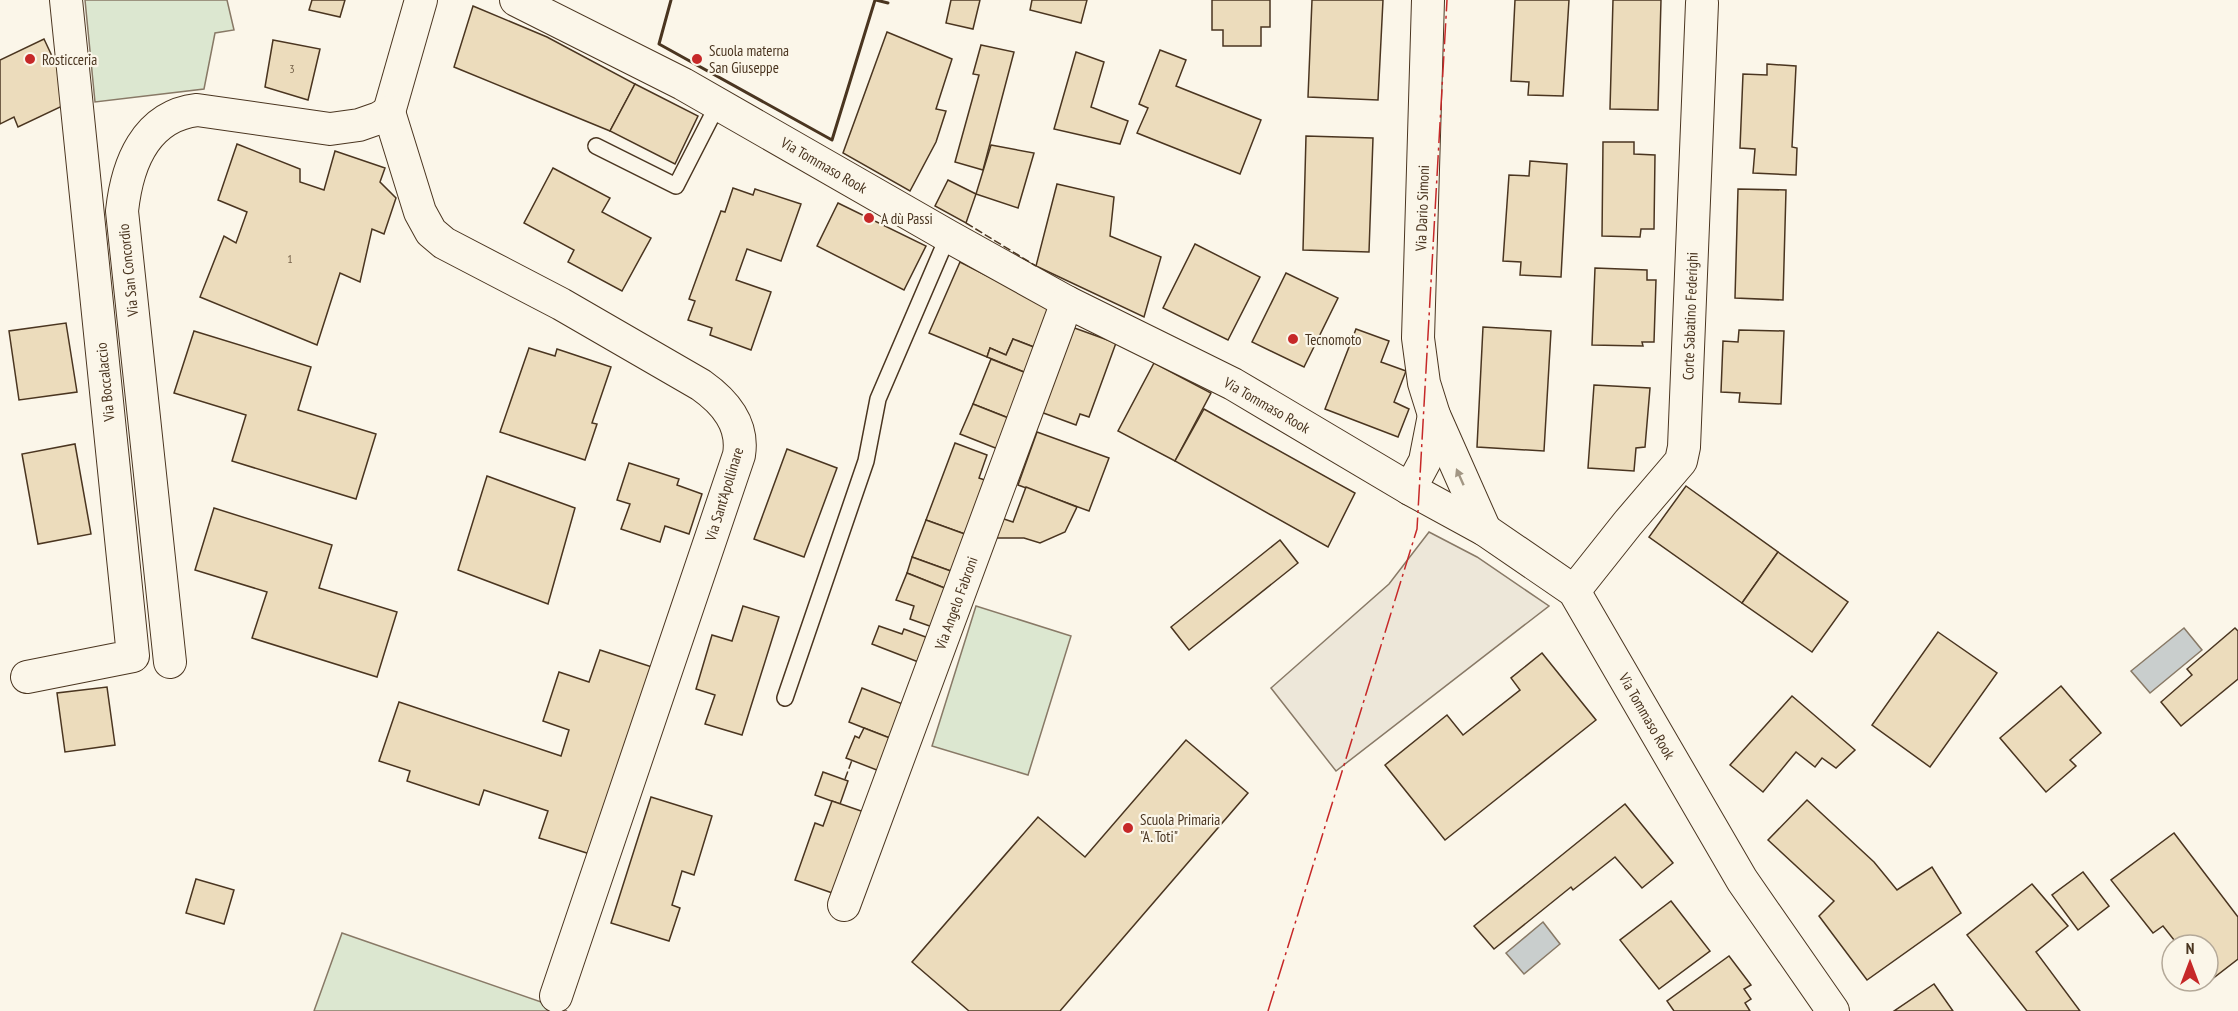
<svg xmlns="http://www.w3.org/2000/svg" width="2238" height="1011" font-family="'PT Sans Narrow',sans-serif">
  <style>
    .green { fill: #dce7d0; stroke: #887966; stroke-width: 1.5 }
    .parking { fill: #ede7d9; stroke: #887966; stroke-width: 1.5 }
    .water { fill: #c9cecd; stroke: #887966; stroke-width: 1.5 }
    .building { fill: #ecdcbc; stroke: #4a3520; stroke-width: 1.5 }
    .lines { fill: none; stroke-linecap: round; stroke-linejoin: round }
    .service-casing { stroke: #4a3520; stroke-width: 18 }
    .minor-casing { stroke: #4a3520; stroke-width: 34 }
    .service { stroke: #fbf6e9; stroke-width: 15 }
    .minor { stroke: #fbf6e9; stroke-width: 32 }
    .fence { stroke: #4a3520; stroke-width: 1.5; stroke-dasharray: 8 3; stroke-linecap: butt }
    .wall { stroke: #4a3520; stroke-width: 3 }
    .power { stroke: #c62828; stroke-width: 1.5; stroke-dasharray: 21 4.5 3 4.5; stroke-linecap: butt }
    .oneway { fill: #a29684 }
    .poi-dot { fill: #c62828; stroke: #fbf6e9; stroke-width: 2 }
    .labels { text-anchor: middle; dominant-baseline: central; stroke-width: 4.5; stroke-linejoin: round; paint-order: stroke }
    .number-label { font-size: 12px; fill: #725f47 }
    .poi-label { font-size: 15px; fill: #4a3520; stroke: #fbf6e9; text-anchor: start }
    .street-label { font-size: 15px; fill: #4a3520; stroke: #fbf6e9 }
  </style>
  <rect width="100%" height="100%" fill="#fbf6e9"/>
  <g class="green">
    <polygon points="85,0 227,0 234,30 215,33 204,89 95,102"/>
    <polygon points="976,606 1071,636 1028,775 932,746"/>
    <polygon points="342,933 567,1011 314,1011"/>
  </g>
  <polygon class="parking" points="1429,532 1477,557 1549,606 1336,771 1271,688 1389,584"/>
  <g class="water">
    <polygon points="2184,628 2202,650 2150,693 2131,671"/>
    <polygon points="1543,922 1560,944 1524,974 1506,953"/>
  </g>
  <g class="building">
    <polygon points="312,0 345,0 340,17 309,10"/>
    <polygon points="951,0 980,0 973,29 946,23"/>
    <polygon points="1032,0 1087,0 1081,23 1030,10"/>
    <polygon points="1212,0 1270,0 1270,27 1261,27 1261,46 1223,46 1223,30 1212,30"/>
    <polygon points="1312,0 1383,0 1378,100 1308,97"/>
    <polygon points="1515,0 1569,0 1563,96 1528,95 1529,82 1511,81"/>
    <polygon points="1613,0 1661,0 1658,110 1610,109"/>
    <polygon points="473,6 547,37 635,84 610,131 454,67"/>
    <polygon points="887,32 952,59 936,109 946,111 936,142 910,191 843,153"/>
    <polygon points="44,39 73,101 18,127 14,117 0,124 0,60"/>
    <polygon points="273,40 320,49 308,100 265,87"/>
    <polygon points="981,45 1014,52 983,170 955,162 979,75 973,74"/>
    <polygon points="1160,50 1186,60 1176,86 1261,120 1240,174 1137,133 1148,108 1139,104"/>
    <polygon points="1076,52 1104,62 1091,107 1128,121 1120,144 1054,129"/>
    <polygon points="1767,64 1796,66 1792,147 1797,148 1796,175 1753,173 1755,149 1740,148 1743,74 1767,75"/>
    <polygon points="635,84 698,116 675,164 610,131"/>
    <polygon points="1306,136 1373,138 1369,252 1303,250"/>
    <polygon points="1603,142 1634,142 1634,154 1655,155 1654,229 1641,229 1640,237 1602,236"/>
    <polygon points="237,144 300,169 300,182 324,190 335,151 385,168 380,182 396,198 384,234 372,229 360,282 340,273 317,345 200,297 224,236 236,243 247,212 218,200"/>
    <polygon points="991,145 1034,153 1018,208 976,194"/>
    <polygon points="1530,161 1567,164 1561,277 1520,275 1521,262 1503,261 1509,175 1529,176"/>
    <polygon points="553,168 610,198 602,212 651,238 622,291 568,262 574,250 524,223"/>
    <polygon points="948,180 976,194 966,223 935,206"/>
    <polygon points="1057,184 1114,197 1110,236 1161,257 1144,317 1036,266"/>
    <polygon points="733,188 753,195 755,189 801,204 781,261 747,249 736,280 771,292 751,350 710,335 712,328 688,320 695,301 689,299 721,211 725,212"/>
    <polygon points="1738,189 1786,190 1783,300 1735,298"/>
    <polygon points="838,203 926,246 904,290 817,246"/>
    <polygon points="1195,244 1260,277 1228,340 1163,308"/>
    <polygon points="960,262 1058,312 1044,351 1013,339 1006,355 990,348 987,357 929,333"/>
    <polygon points="1595,268 1647,270 1647,280 1656,280 1654,342 1642,342 1643,346 1592,345"/>
    <polygon points="1286,273 1338,298 1304,367 1252,342"/>
    <polygon points="66,323 77,392 19,400 9,331"/>
    <polygon points="1069,326 1116,343 1089,417 1080,414 1076,425 1038,411"/>
    <polygon points="1483,327 1551,331 1544,451 1477,447"/>
    <polygon points="1356,329 1389,341 1381,362 1406,371 1394,402 1409,409 1398,437 1325,409"/>
    <polygon points="1739,330 1784,331 1781,404 1739,402 1740,393 1721,392 1723,341 1738,342"/>
    <polygon points="194,331 311,367 298,410 376,434 356,499 232,461 246,415 174,393"/>
    <polygon points="1013,339 1044,351 1034,376 987,357 990,348 1006,355"/>
    <polygon points="529,348 555,356 557,349 611,367 592,423 597,424 585,460 500,432"/>
    <polygon points="991,359 1034,376 1016,421 973,404"/>
    <polygon points="1154,363 1211,393 1175,461 1118,431"/>
    <polygon points="1594,385 1650,388 1645,447 1636,448 1634,471 1588,468"/>
    <polygon points="973,404 1016,421 1003,451 960,434"/>
    <polygon points="1204,409 1355,493 1328,547 1175,461"/>
    <polygon points="1037,432 1109,458 1089,511 1018,485"/>
    <polygon points="955,443 987,455 979,478 993,483 973,537 926,520"/>
    <polygon points="75,444 91,534 38,544 22,454"/>
    <polygon points="787,449 837,468 804,557 754,539"/>
    <polygon points="629,463 679,479 677,485 702,494 689,534 665,526 660,542 621,529 630,504 617,500"/>
    <polygon points="487,476 575,508 548,604 458,570"/>
    <polygon points="1686,486 1778,552 1742,603 1649,537"/>
    <polygon points="1026,487 1077,507 1065,532 1040,543 1024,538 984,538 992,515 1013,522"/>
    <polygon points="214,508 332,545 319,588 397,612 377,677 252,638 267,592 195,570"/>
    <polygon points="926,520 973,537 959,574 912,557"/>
    <polygon points="1280,540 1298,563 1189,650 1171,627"/>
    <polygon points="1778,552 1848,602 1812,652 1742,603"/>
    <polygon points="912,557 959,574 952,591 907,573"/>
    <polygon points="907,573 952,591 938,629 910,619 914,606 896,600"/>
    <polygon points="743,606 779,617 742,735 705,724 715,695 696,689 712,635 732,641"/>
    <polygon points="879,626 902,634 904,629 931,639 921,663 872,644"/>
    <polygon points="2235,628 2238,631 2238,679 2181,726 2161,702 2192,675 2187,669"/>
    <polygon points="1938,632 1997,673 1930,767 1872,725"/>
    <polygon points="600,650 652,667 590,854 539,838 548,811 484,790 479,805 407,781 410,771 379,761 399,702 561,756 569,730 543,721 559,672 589,682"/>
    <polygon points="1542,653 1596,720 1445,840 1385,765 1447,715 1463,735 1520,690 1511,678"/>
    <polygon points="2061,686 2101,733 2070,760 2076,766 2046,792 2000,738"/>
    <polygon points="107,687 115,745 65,752 57,693"/>
    <polygon points="862,688 910,707 897,741 849,722"/>
    <polygon points="1792,696 1855,750 1836,768 1822,758 1815,767 1796,752 1763,792 1730,765"/>
    <polygon points="864,728 895,740 882,772 846,758 855,736 859,738"/>
    <polygon points="1186,740 1248,793 1060,1011 969,1011 912,962 1038,817 1085,857"/>
    <polygon points="823,772 848,781 840,804 815,795"/>
    <polygon points="651,797 712,816 694,875 682,871 672,905 680,908 669,941 611,923"/>
    <polygon points="1807,800 1874,862 1897,890 1932,867 1961,913 1867,980 1819,916 1834,901 1768,840"/>
    <polygon points="832,801 870,814 841,896 795,880 815,823 823,826"/>
    <polygon points="1625,804 1673,863 1642,888 1615,857 1573,890 1571,887 1494,949 1474,926"/>
    <polygon points="2174,833 2238,917 2238,959 2207,983 2205,981 2208,981 2208,945 2178,945 2163,926 2153,933 2111,880"/>
    <polygon points="2083,872 2109,906 2078,930 2052,895"/>
    <polygon points="196,879 234,890 224,924 186,913"/>
    <polygon points="2032,884 2068,926 2036,952 2080,1011 2027,1011 1967,935"/>
    <polygon points="1671,901 1710,951 1659,989 1620,940"/>
    <polygon points="1729,956 1751,985 1744,989 1751,999 1745,1003 1750,1011 1674,1011 1667,1001"/>
    <polygon points="1934,984 1953,1011 1894,1011"/>
  </g>
  <g class="lines">
    <defs>
      <g id="service">
        <polyline points="596,146 676,186 718,104"/>
        <polyline points="785,698 866,461 878,399 948,236"/>
      </g>
      <g id="minor">
        <polyline points="516,0 683,84 948,236 1067,302 1233,384 1410,489 1485,530 1574,591 1742,880 1833,1011"/>
        <polyline points="1428,0 1418,338 1424,383 1434,415 1485,530"/>
        <path d="M389,112L420,212L431,232L444,243L561,304L701,385C725,402 744,424 739,455L556,996"/>
        <polyline points="389,112 421,0"/>
        <polyline points="1410,489 1425,461 1434,415"/>
        <polyline points="1574,591 1628,523 1681,461 1684,447 1702,3"/>
        <path d="M170,662L122,211C127,165 145,116 197,110L330,129L359,125L379,118L389,112"/>
        <polyline points="27,677 133,656 66,0"/>
        <polyline points="844,905 1067,302"/>
      </g>
    </defs>
    <use href="#service" class="service-casing"/>
    <use href="#minor" class="minor-casing"/>
    <use href="#service" class="service"/>
    <use href="#minor" class="minor"/>
    <g class="fence">
      <polyline points="966,223 1036,266"/>
      <polyline points="845,779 852,760"/>
    </g>
    <g class="wall">
      <polyline points="671,0 659,44 832,140 875,0"/>
      <polyline points="876,0 888,3"/>
    </g>
    <polyline class="power" points="1268,1011 1417,529 1447,0"/>
  </g>
  <defs><path id="oneway-solid" d="M-6-.8H1V-3.2L6.5 0L1 3.2V.8H-6Z" transform="scale(1.5)"/></defs>
  <use class="oneway" href="#oneway-solid" transform="translate(1460 477) rotate(-114)"/>
  <g class="poi-dot">
    <circle cx="30" cy="59" r="6"/>
    <circle cx="697" cy="59" r="6"/>
    <circle cx="869" cy="218" r="6"/>
    <circle cx="1293" cy="339" r="6"/>
    <circle cx="1128" cy="828" r="6"/>
  </g>
  <g class="labels">
    <g class="number-label">
      <text x="292" y="68">3</text>
      <text x="290" y="258">1</text>
    </g>
    <g class="poi-label">
      <text x="709" y="50">Scuola materna<tspan x="709" dy="17">San Giuseppe</tspan></text>
      <text x="42" y="59">Rosticceria</text>
      <text x="881" y="218">A dù Passi</text>
      <text x="1305" y="339">Tecnomoto</text>
      <text x="1140" y="819">Scuola Primaria<tspan x="1140" dy="17">"A. Toti"</tspan></text>
    </g>
    <g class="street-label">
      <text transform="translate(824 165) rotate(30)">Via Tommaso Rook</text>
      <text transform="translate(1422 208) rotate(-88)">Via Dario Simoni</text>
      <text transform="translate(128 270) rotate(-96)">Via San Concordio</text>
      <text transform="translate(1690 316) rotate(-88)">Corte Sabatino Federighi</text>
      <text transform="translate(105 382) rotate(-96)">Via Boccalaccio</text>
      <text transform="translate(1267 405) rotate(30)">Via Tommaso Rook</text>
      <text transform="translate(724 494) rotate(-73)">Via Sant'Apollinare</text>
      <text transform="translate(956 603) rotate(-70)">Via Angelo Fabroni</text>
      <text transform="translate(1647 716) rotate(60)">Via Tommaso Rook</text>
    </g>
  </g>
  <g transform="translate(2190 963)"><circle r="28" fill="#fbf6e9" stroke="#b4a999" stroke-width="1.5"/>
  <path d="M0-4.5L10 22L0 15L-10 22Z" fill="#c62828"/>
  <text y="-9" font-size="16" font-weight="bold" text-anchor="middle" fill="#4a3520">N</text>
  </g>
</svg>
